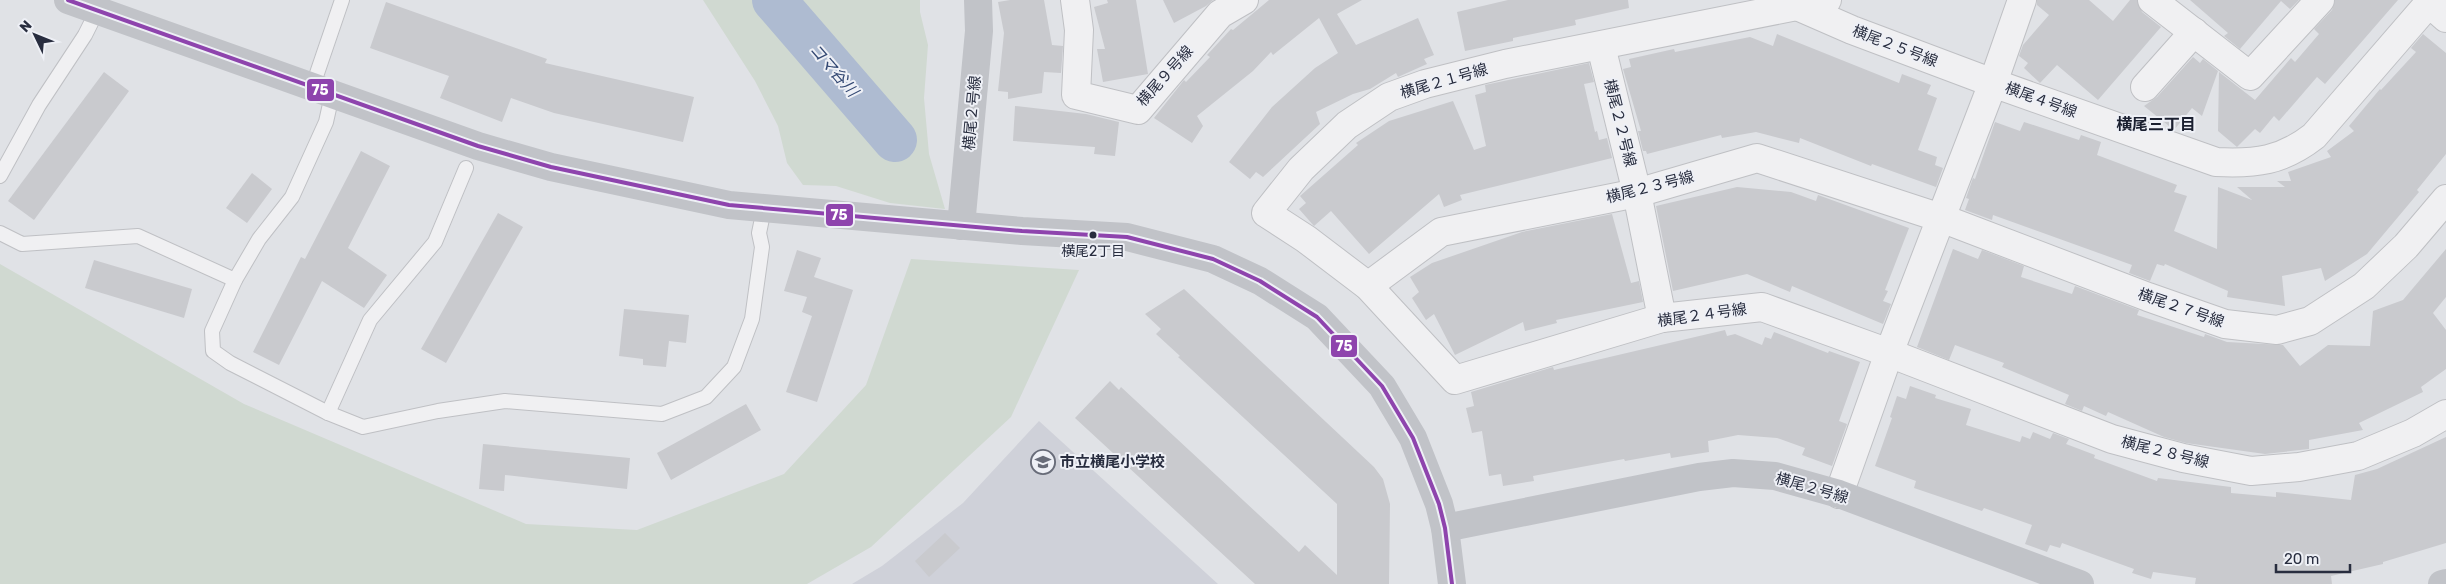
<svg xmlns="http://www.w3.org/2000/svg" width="2446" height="584" font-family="Rubik,'Noto Sans JP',sans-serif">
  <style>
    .built { fill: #cfd1d9 }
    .green { fill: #d0d9d1 }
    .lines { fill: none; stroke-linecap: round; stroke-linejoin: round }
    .river { stroke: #aebbd1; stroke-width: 44 }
    .building { fill: #c9cace }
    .lane-casing { stroke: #bfc0c4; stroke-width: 16 }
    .street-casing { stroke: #bfc0c4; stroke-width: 30 }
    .lane { stroke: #f0f0f2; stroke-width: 14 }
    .street { stroke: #f0f0f2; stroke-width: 28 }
    .secondary { stroke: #c1c3c8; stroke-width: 28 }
    .bus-1-casing { stroke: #eef0f6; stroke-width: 8 }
    .bus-1 { stroke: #8e44ad; stroke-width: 4 }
    .bus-dot { fill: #282d3f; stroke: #eef0f6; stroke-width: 2 }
    .labels { text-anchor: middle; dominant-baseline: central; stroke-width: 4; stroke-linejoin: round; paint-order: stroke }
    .bus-label { font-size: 14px; fill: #282d3f; stroke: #eef0f6 }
    .street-label { font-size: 15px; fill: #282d3f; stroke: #eef0f6 }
    .poi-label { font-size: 15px; font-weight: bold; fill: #282d3f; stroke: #eef0f6; text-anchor: start }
    .water-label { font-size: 16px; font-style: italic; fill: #324772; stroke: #eef0f6 }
    .neighbourhood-label { font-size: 16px; font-weight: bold; fill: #1a1f2f; stroke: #eef0f6 }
    .line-badge { stroke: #eef0f6; stroke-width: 2 }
    .badge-label { font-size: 14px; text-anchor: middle; font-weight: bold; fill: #fff }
  </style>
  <rect width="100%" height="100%" fill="#e0e2e6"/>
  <polygon class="built" points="1039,421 1218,584 852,584 882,566 963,503"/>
  <g class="green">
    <polygon points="703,0 920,0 920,12 928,45 924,98 929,154 945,209 890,203 836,186 803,185 787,163 778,126 755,81"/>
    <polygon points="911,259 1079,270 1011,417 871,547 807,584 0,584 0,264 244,404 526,524 637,530 784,474 866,385"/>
  </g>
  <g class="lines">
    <polyline class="river" points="774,0 895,140"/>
  </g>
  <g class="building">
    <polygon points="1010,0 1044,0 1052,45 1063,46 1061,73 1044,72 1042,93 1008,99 1008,92 998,91 1004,33 998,2"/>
    <polygon points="1107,0 1136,0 1148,74 1103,82 1097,49 1105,49 1094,7 1108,3"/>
    <polygon points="1163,0 1213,0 1206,6 1174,23"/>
    <polygon points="1269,0 1362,0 1337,14 1356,45 1418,18 1434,55 1424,59 1427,64 1398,77 1396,73 1370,89 1353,94 1316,112 1320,124 1263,177 1256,172 1250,179 1229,162 1272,107 1315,68 1338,53 1319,18 1273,55 1271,52 1253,71 1197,116 1203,126 1192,143 1154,118 1184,80 1186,82 1210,57 1207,55 1231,29 1233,30"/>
    <polygon points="1508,0 1628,0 1629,8 1575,20 1576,25 1513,38 1513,41 1465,51 1457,12"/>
    <polygon points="2037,0 2089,0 2113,21 2130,0 2137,0 2142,12 2161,27 2098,100 2057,65 2040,83 2024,68 2028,63 2019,56 2023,45 2049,15 2037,5"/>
    <polygon points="2190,0 2299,0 2290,9 2281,1 2240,49 2224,36 2228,33"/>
    <polygon points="2335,0 2398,0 2325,84 2317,77 2279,121 2274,116 2260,133 2255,129 2237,147 2218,131 2219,72 2255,100 2291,58 2295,62 2319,34 2314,29 2332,10"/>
    <polygon points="386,2 547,59 545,63 694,97 683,142 554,113 511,98 502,122 440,98 449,76 370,48"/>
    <polygon points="1777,34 1899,83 1902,74 1931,85 1927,94 1937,98 1918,150 1937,157 1935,165 1943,168 1936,187 1872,164 1871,166 1800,138 1799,143 1756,132 1722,138 1721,135 1647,154 1646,151 1643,151 1638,131 1641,131 1623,69 1631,67 1629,59 1674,49 1675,52 1750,37 1773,46"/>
    <polygon points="2423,34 2446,53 2446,154 2417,190 2419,192 2367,254 2325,281 2321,268 2282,276 2285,306 2227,297 2228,291 2165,264 2164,266 2157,264 2150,281 2129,273 2132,265 1993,215 1992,220 1965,210 1969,199 1966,198 1973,178 1975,179 1995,122 2020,131 2024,122 2079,140 2081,135 2101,142 2097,155 2177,185 2174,192 2187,196 2174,231 2217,249 2218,187 2252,200 2237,187 2285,187 2277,181 2291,181 2288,172 2331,157 2327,151 2354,131 2349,126 2380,89 2381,90 2416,52 2411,48"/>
    <polygon points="2193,57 2200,63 2203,59 2218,71 2202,116 2192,108 2174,130 2144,106 2157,97"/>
    <polygon points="1589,63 1594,82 1584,84 1595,132 1597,131 1599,140 1607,138 1612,158 1460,195 1462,200 1444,207 1439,194 1369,254 1331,211 1314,226 1299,209 1306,203 1300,196 1358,145 1356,143 1389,121 1453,101 1474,150 1486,146 1475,95 1486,92 1485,85"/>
    <polygon points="104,72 129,91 34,220 8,201"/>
    <polygon points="1015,106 1086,114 1119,122 1115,156 1094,154 1095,147 1013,141"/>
    <polygon points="361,151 390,166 348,248 387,275 364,308 322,281 279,365 253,352 301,257 305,259"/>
    <polygon points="252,173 272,189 247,223 226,208"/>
    <polygon points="1737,187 1791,192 1816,201 1818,195 1909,228 1885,290 1888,291 1883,301 1891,304 1883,324 1792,286 1790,292 1747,274 1673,291 1656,206"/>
    <polygon points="498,213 523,227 446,363 421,349"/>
    <polygon points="1612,214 1631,283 1639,281 1643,302 1556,320 1557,323 1525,331 1523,322 1455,355 1434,314 1426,320 1412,298 1419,292 1410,277 1432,263 1522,232"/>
    <polygon points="1953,249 1978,259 1982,250 2024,266 2021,277 2072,294 2075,286 2139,310 2137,315 2204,337 2205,334 2227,342 2283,345 2300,366 2328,345 2370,346 2373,311 2403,300 2446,249 2446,297 2433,313 2446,330 2446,369 2421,387 2423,392 2359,423 2363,430 2309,440 2309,449 2265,454 2186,443 2164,437 2108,412 2106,416 2084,406 2082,411 2065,404 2069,395 2002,367 2004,363 1955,345 1949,360 1917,347"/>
    <polygon points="797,250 821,258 814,277 853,290 817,402 786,392 812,316 802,312 807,297 784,291"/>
    <polygon points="94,260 192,289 184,318 85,288"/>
    <polygon points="1184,289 1374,467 1383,479 1390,504 1389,584 1255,584 1075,418 1110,381 1119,390 1121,387 1299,552 1305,545 1337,575 1337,504 1178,357 1180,356 1156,334 1161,329 1145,314"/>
    <polygon points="624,309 689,315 686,343 669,341 666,367 643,365 643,359 619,356"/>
    <polygon points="1725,330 1727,336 1735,334 1762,345 1765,337 1771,339 1774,332 1828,353 1829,351 1860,362 1839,421 1847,424 1832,466 1802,455 1805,448 1777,438 1738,435 1708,441 1709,452 1671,458 1670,453 1625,461 1624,459 1533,476 1534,481 1503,486 1501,474 1489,476 1482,431 1472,433 1466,408 1474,406 1471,392 1553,367 1554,370"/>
    <polygon points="1910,386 1936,395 1935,398 1971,409 1966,425 2020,442 2022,436 2030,439 2033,432 2050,439 2053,433 2069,439 2066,444 2095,455 2094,458 2157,481 2158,478 2231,487 2231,493 2276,497 2276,492 2351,500 2355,475 2377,469 2446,437 2446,543 2383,562 2383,564 2331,576 2332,584 2195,584 2196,578 2153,572 2151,579 2132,573 2134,569 2062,543 2060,548 2050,545 2047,552 2025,544 2032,525 1984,508 1982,511 1914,488 1916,481 1875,466 1892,418 1890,417 1897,396 1906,399"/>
    <polygon points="746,404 761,430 671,480 657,453"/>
    <polygon points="483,444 630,458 627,489 505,475 504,491 479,489"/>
    <polygon points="945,533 960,548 929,577 915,561"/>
  </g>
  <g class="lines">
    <defs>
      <g id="lane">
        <polyline points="312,88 342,0"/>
        <polyline points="332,95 326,122 292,197 259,239 235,280 212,331 213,351 230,363 328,413 363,427 438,411 505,401 662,414 706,397 734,367 752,319 762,247 759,233 764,209"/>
        <polyline points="0,176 39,105 85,35 97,11"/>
        <polyline points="0,233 22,244 138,236 235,280"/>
        <polyline points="328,413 370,320 435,242 466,168"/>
      </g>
      <g id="street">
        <polyline points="1075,0 1079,30 1076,95 1138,110 1220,14 1244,0"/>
        <polyline points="1827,0 1505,64 1425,84 1389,97 1347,125 1301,169 1266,213 1306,239 1368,286 1455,380 1662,318 1762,307 1889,353 2112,439 2183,458 2251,471 2299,467 2358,456 2413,433 2446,414"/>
        <polyline points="2152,0 2250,76 2320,0"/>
        <polyline points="1797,6 1852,30 1993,83 2022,0"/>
        <polyline points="1601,46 1637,193 1662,318"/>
        <polyline points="2145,87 2194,32"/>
        <polyline points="1368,286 1441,232 1637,193 1757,158 1941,218 2148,297 2225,324 2277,330 2310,321 2364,286 2406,246 2446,199"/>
        <path d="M1839,494L1889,353L1993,83L2216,162C2256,164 2282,161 2314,136L2429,3L2446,18"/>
      </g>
    </defs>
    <use href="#lane" class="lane-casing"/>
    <use href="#street" class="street-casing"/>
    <use href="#lane" class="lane"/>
    <use href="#street" class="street"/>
    <g class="secondary">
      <polyline points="68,0 478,146 551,167 729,205 1022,231 1127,237 1213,259 1260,281 1317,317 1382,386 1413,438 1439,504 1445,528 1452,584"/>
      <polyline points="961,226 979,31 978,0"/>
      <polyline points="1445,528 1699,477 1733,473 1775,476 1839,494 2080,584"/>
      <polyline points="2442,584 2446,583"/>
    </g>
    <defs>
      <polyline id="bus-1" points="68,0 478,146 551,167 729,205 1022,231 1127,237 1213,259 1260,281 1317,317 1382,386 1413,438 1439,504 1445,528 1452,584"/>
    </defs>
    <use href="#bus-1" class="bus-1-casing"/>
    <use href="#bus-1" class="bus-1"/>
  </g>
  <defs>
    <symbol id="school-ring" viewBox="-11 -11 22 22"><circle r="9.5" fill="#eef0f6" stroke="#686c79" stroke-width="1.5"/><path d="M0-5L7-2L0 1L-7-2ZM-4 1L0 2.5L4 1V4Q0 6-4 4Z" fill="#686c79"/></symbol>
  </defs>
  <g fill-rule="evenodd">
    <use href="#school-ring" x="1029" y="448" width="28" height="28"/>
  </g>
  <circle class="bus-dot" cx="1093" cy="235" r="4.5"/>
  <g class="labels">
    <g class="bus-label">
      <text x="1093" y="251">横尾2丁目</text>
    </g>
    <g class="street-label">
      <text transform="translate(1895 46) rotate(21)">横尾２５号線</text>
      <text transform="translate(1165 76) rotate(-48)">横尾９号線</text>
      <text transform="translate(1444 81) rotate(-16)">横尾２１号線</text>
      <text transform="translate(2041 100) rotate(20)">横尾４号線</text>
      <text transform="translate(972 113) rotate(-85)">横尾２号線</text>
      <text transform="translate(1620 123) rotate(76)">横尾２２号線</text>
      <text transform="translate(1650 187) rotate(-14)">横尾２３号線</text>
      <text transform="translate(2181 308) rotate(19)">横尾２７号線</text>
      <text transform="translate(1702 315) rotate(-8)">横尾２４号線</text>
      <text transform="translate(2165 452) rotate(14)">横尾２８号線</text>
      <text transform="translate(1812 488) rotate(16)">横尾２号線</text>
    </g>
    <g class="poi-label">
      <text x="1060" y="462">市立横尾小学校</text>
    </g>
    <g class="water-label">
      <text transform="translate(834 70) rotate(49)">コマ谷川</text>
    </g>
    <g class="neighbourhood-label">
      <text x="2156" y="124">横尾三丁目</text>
    </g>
  </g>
  <g class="line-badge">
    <rect x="306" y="78" width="29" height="24" rx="5" fill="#8e44ad"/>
    <rect x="825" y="203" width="29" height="24" rx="5" fill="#8e44ad"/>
    <rect x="1330" y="334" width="28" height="24" rx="5" fill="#8e44ad"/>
  </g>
  <g class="badge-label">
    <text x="320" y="95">75</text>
    <text x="839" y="220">75</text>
    <text x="1344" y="351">75</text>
  </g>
  <g transform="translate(35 35) rotate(313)" stroke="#eef0f6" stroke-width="4" paint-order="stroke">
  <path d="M0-4L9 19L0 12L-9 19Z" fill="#282d3f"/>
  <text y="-8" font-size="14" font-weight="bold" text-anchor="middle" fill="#282d3f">N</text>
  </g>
  <path d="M2276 564v8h74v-8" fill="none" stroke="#282d3f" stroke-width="2.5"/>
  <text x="2284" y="564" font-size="15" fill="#282d3f" stroke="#eef0f6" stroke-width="4" paint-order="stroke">20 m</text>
</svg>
